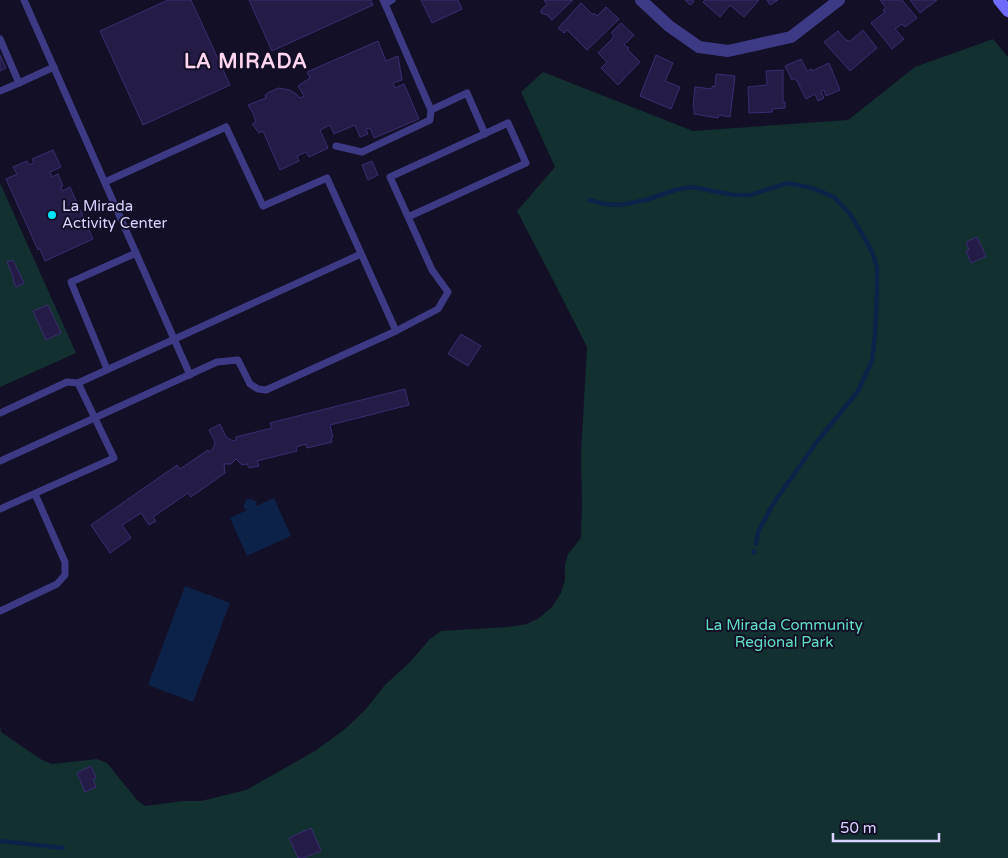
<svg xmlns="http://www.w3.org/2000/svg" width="1008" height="858" font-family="'Varela Round',sans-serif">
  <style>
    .green { fill: #12302f }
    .water { fill: #0c2248 }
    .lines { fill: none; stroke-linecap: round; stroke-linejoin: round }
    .stream { stroke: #0c2248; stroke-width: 4.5 }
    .building { fill: #241b47; stroke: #3b2d73 }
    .lane { stroke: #3d3a85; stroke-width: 7 }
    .street { stroke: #3d3a85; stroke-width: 12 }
    .secondary { stroke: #6f6bff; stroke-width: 12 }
    .poi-dot { fill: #00e5ff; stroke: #130f26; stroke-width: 2 }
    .labels { text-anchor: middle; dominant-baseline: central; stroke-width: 4; stroke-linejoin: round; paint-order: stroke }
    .poi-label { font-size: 15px; fill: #d9d4ff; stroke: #130f26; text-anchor: start }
    .park-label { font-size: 15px; fill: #5fe0c0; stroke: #130f26 }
    .district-label { font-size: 20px; font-weight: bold; letter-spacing: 1px; fill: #ffd6f0; stroke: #130f26 }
  </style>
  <rect width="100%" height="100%" fill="#130f26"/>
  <g class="green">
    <polygon points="993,39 1008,57 1008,858 0,858 0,725 1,732 42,760 52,764 97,759 107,763 137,800 145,806 183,801 201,801 246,790 315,751 345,729 366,709 385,685 409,663 430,639 441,631 508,627 527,624 539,618 552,607 561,593 565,579 565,565 568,554 581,538 582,504 581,454 587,347 550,274 517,211 555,167 521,92 543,72 693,131 848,120 915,67"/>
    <polygon points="0,183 76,353 0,387"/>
  </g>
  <g class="water">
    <path d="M274,498L291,536L247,556L230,518L247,510L246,508L244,509V504L246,500C250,498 254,499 257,503L255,504L256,506Z"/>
    <polygon points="185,586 230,603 193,702 148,685"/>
  </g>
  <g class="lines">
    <g class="stream">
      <polyline points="589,200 605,204 620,205 646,200 675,190 692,187 734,195 750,195 788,183 812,188 834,197 850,214 864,237 872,252 877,267 877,293 875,335 872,361 858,391 816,443 773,504 758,532 756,544"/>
      <polyline points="754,553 754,551"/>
      <polyline points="0,841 63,848"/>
    </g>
  </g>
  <g class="building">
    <polygon points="168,0 191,0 230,85 143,125 100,31"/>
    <polygon points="249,0 371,0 373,5 272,51"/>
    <polygon points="421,0 458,0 462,9 432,23"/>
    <polygon points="544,0 573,0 552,20 547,15 541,13 541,10 547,4"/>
    <polygon points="685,0 693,0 694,2 690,5"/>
    <polygon points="705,0 759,0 744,17 730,5 720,17 703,2"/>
    <polygon points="767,0 778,0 770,5"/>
    <polygon points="880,0 902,0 917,18 905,27 902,24 895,29 904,39 892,49 871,23 885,12 883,10 886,8"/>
    <polygon points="910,0 937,0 920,13"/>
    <polygon points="581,3 593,15 594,13 597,16 606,7 619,19 587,50 567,30 564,33 558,28"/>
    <polygon points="621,23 634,35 624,45 629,48 627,49 640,62 618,85 601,68 607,62 598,53 611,40 614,36 611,33"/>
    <polygon points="863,30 877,48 850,71 824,42 838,31 847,41 848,40 849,42"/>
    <polygon points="378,41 386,61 398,56 402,80 393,83 395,88 404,84 419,119 374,138 370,128 366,129 368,134 360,137 355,125 334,134 330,125 320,130 328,148 309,157 306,152 297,156 299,161 280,170 263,131 259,133 252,124 256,122 253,113 248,105 266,98 265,95 269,92 279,88 290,90 296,94 300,98 304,96 298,86 310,78 307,72"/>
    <polygon points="0,55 6,68 0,71"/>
    <polygon points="656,55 673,63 665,81 680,87 671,109 640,96"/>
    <polygon points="801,59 807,71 812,69 812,71 829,63 840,90 826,96 824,90 821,91 824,98 818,101 815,94 806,99 798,83 795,78 792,80 785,66"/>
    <polygon points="783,70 783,102 785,102 785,108 772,109 772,112 749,113 748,87 767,85 766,71"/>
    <polygon points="716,74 735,76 730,117 719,115 718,118 694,114 694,107 693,107 695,87 712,89 712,86 715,87"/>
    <polygon points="53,150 61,167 50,172 52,177 58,174 63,186 61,187 62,191 70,187 93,239 45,261 40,249 38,250 6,179 17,174 13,167 27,161 29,165 34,163 32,159"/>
    <polygon points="372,161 378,175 368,180 362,165"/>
    <polygon points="977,237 986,256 971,263 966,251 969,250 966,242"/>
    <polygon points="13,260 24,283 16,287 13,280 14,279 7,262"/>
    <polygon points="48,305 61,333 46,340 33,311"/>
    <polygon points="461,334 481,346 468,366 448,354"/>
    <polygon points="405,389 409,405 330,425 333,437 331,438 332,442 307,448 306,444 296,447 297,451 257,461 259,466 249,468 247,464 242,465 236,459 231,464 224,464 225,473 191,497 188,493 153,517 156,521 149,525 141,513 122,525 131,538 110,553 91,525 177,465 180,469 208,450 209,452 213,449 215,442 209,430 220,424 226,437 233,441 236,440 236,437 272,428 270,423"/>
    <polygon points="91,766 96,778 93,779 96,787 85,792 77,773"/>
    <polygon points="311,828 321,851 303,858 298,858 289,838"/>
  </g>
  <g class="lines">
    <g class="lane">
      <polyline points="24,0 190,375"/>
      <polyline points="383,0 385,4 392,0"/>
      <polyline points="385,4 431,110 467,93 485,134"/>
      <polyline points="0,39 19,83 54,67"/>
      <polyline points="0,91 19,83"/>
      <polyline points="336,146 362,152 430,120 431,110"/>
      <polyline points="396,331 438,309 448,292 432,270 390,177 508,123 526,163 408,217"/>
      <polyline points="107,369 71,282 136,253"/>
      <polyline points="0,413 67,382 78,383 361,254"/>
      <polyline points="0,461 217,362 238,360 250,384 258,389 266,390 396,331 327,178 263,206 226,127 105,182"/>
      <polyline points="0,509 114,458 78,383"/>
      <polyline points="0,611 57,584 65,575 65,562 35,494"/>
    </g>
    <polyline class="street" points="641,0 669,26 699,47 728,51 791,37 839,0"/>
    <polyline class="secondary" points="999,0 1008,11"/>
  </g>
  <circle class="poi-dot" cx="52" cy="215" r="5"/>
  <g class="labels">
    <g class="poi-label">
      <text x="62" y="206">La Mirada<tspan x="62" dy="17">Activity Center</tspan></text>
    </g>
    <g class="park-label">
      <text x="784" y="625">La Mirada Community<tspan x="784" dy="17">Regional Park</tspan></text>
    </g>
    <g class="district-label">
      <text x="246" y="62">LA MIRADA</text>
    </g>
  </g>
  <path d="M833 833v8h106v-8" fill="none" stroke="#d9d4ff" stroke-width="2.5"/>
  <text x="840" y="833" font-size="15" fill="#d9d4ff" stroke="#130f26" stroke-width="4" paint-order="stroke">50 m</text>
</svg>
